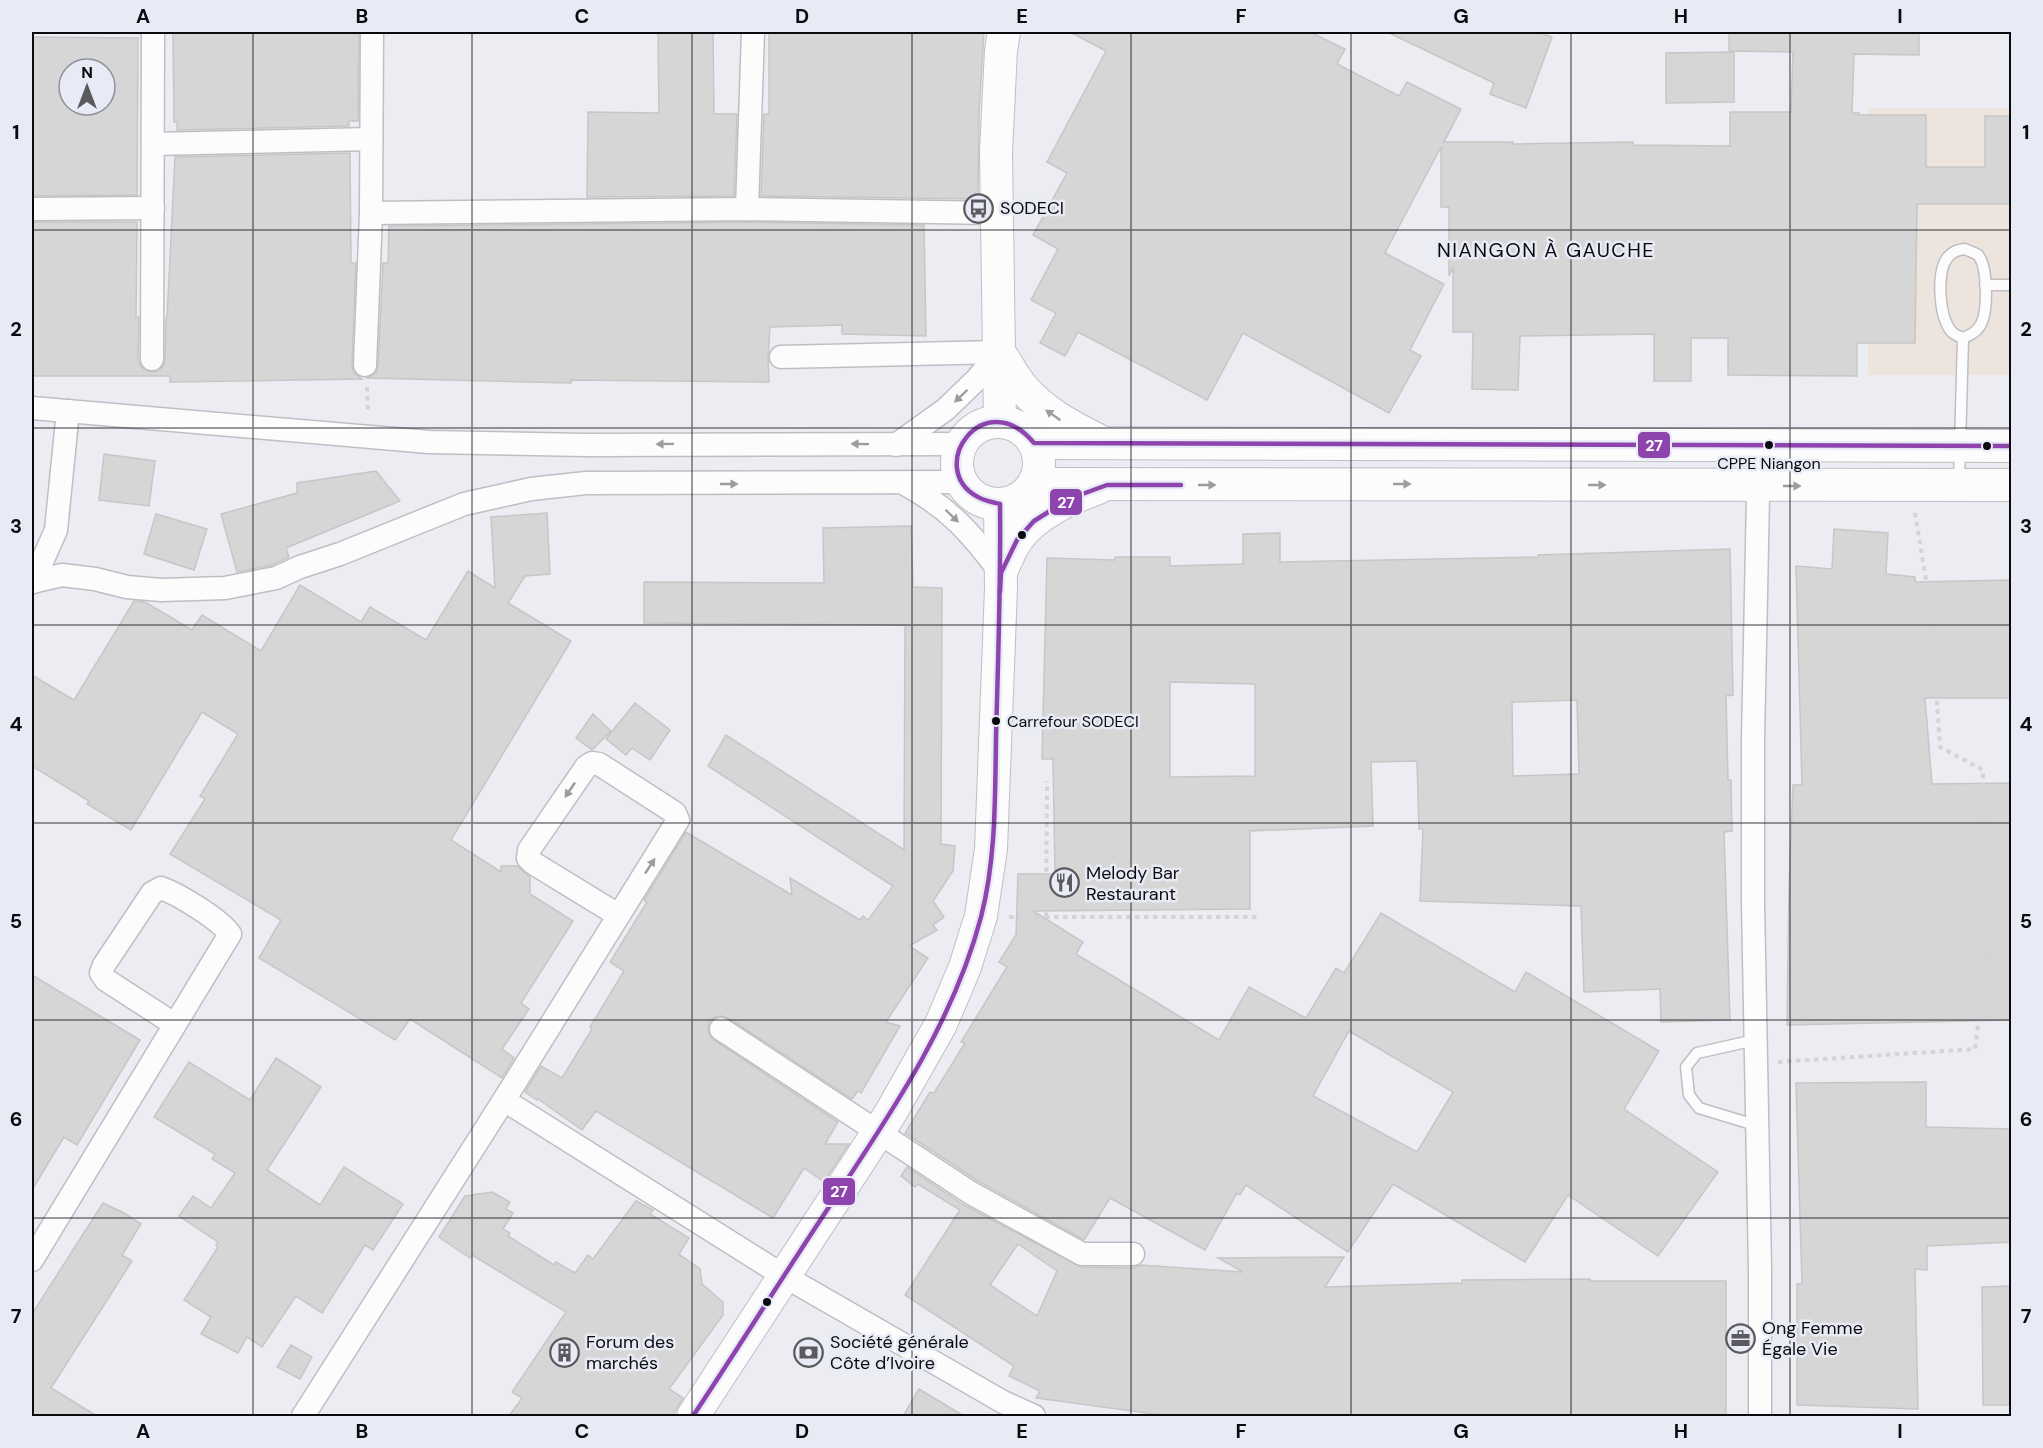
<svg xmlns="http://www.w3.org/2000/svg" width="2043" height="1448" font-family="'DM Sans',sans-serif">
  <style>
    .medical { fill: #ede5dd }
    .building { fill: #d7d6d6; stroke: #c7c6c7; stroke-width: 1.5; fill-rule: evenodd }
    .lines { fill: none; stroke-linecap: round; stroke-linejoin: round }
    .lane-casing { stroke: #bebfc4; stroke-width: 13 }
    .street-casing { stroke: #bebfc4; stroke-width: 25 }
    .secondary-casing { stroke: #bebfc4; stroke-width: 34 }
    .path { stroke: #d2d4d5; stroke-width: 4; stroke-dasharray: 4.5 4.5; stroke-linecap: butt }
    .lane { stroke: #fcfcfd; stroke-width: 10 }
    .street { stroke: #fcfcfd; stroke-width: 22 }
    .secondary { stroke: #fcfcfd; stroke-width: 32 }
    .bus-1-casing { stroke: #e8ebf6; stroke-width: 9 }
    .bus-1 { stroke: #8e44ad; stroke-width: 4.5 }
    .oneway { fill: #9c9c9e }
    .grid { fill: none; stroke: #0b0b0f; stroke-width: 1.5; stroke-opacity: 0.55 }
    .bus-dot { fill: #0b0b0f; stroke: #e8ebf6; stroke-width: 2 }
    .labels { text-anchor: middle; dominant-baseline: central; stroke-width: 5; stroke-linejoin: round; paint-order: stroke }
    .bus-label { font-size: 16px; fill: #0b0b0f; stroke: #e8ebf6 }
    .poi-label { font-size: 18px; fill: #0b0b0f; stroke: #e8ebf6; text-anchor: start }
    .neighbourhood-label { font-size: 20px; letter-spacing: 1.5px; fill: #0b0b0f; stroke: #e8ebf6 }
    .line-badge { stroke: #e8ebf6; stroke-width: 2 }
    .badge-label { font-size: 16px; text-anchor: middle; font-weight: bold; fill: #fff }
    .neatline { fill: none; stroke: #0b0b0f; stroke-width: 2 }
    .grid-label { font-size: 20px; text-anchor: middle; font-weight: bold; fill: #0b0b0f }
  </style>
  <rect width="100%" height="100%" fill="#ecedf2"/>
  <rect class="medical" x="1868" y="108" width="143" height="267"/>
  <g class="building">
    <polygon points="173,32 359,32 358,121 349,121 349,126 177,130 177,122 174,122"/>
    <polygon points="658,32 713,32 714,114 737,114 734,196 587,197 588,112 659,113"/>
    <polygon points="769,32 984,32 979,113 978,199 761,196 764,114 769,114"/>
    <polygon points="1070,32 1310,32 1345,49 1337,64 1399,96 1407,82 1461,109 1444,142 1513,142 1512,144 1633,142 1633,145 1730,146 1730,112 1791,112 1793,52 1729,51 1729,32 1919,32 1919,55 1854,54 1852,113 1859,113 1859,115 1926,115 1926,167 1985,167 1985,116 2012,116 2012,204 1917,204 1915,343 1857,343 1857,376 1728,375 1728,338 1691,338 1691,381 1654,381 1654,334 1520,336 1518,390 1472,389 1473,332 1453,332 1453,267 1449,276 1449,207 1441,207 1441,147 1385,253 1444,284 1410,350 1421,356 1389,413 1243,333 1207,400 1078,332 1065,356 1040,343 1056,313 1031,300 1058,249 1033,235 1067,173 1047,162 1106,51"/>
    <polygon points="1387,32 1537,32 1552,37 1526,108 1490,94 1494,83"/>
    <path d="M32,37L138,38L137,195L32,196ZM69,69H105V105H69Z"/>
    <polygon points="1734,52 1734,102 1666,103 1666,53"/>
    <polygon points="350,153 351,263 356,263 352,364 353,372 362,379 170,382 170,376 32,376 32,222 137,222 136,317 139,317 138,359 140,365 145,370 153,372 158,371 163,366 165,359 166,318 167,318 175,157"/>
    <polygon points="747,222 924,225 926,336 842,334 842,325 770,327 768,357 769,382 571,380 571,383 366,378 376,373 378,366 383,263 388,263 389,226"/>
    <polygon points="104,454 155,461 149,506 99,500"/>
    <polygon points="376,471 400,501 286,548 289,557 272,565 237,572 221,514 297,493 297,483"/>
    <polygon points="547,513 550,574 525,576 508,603 571,641 451,840 501,872 501,866 517,866 530,877 530,894 573,921 521,1003 529,1009 502,1049 514,1058 502,1078 410,1019 395,1040 259,958 281,920 170,854 205,799 200,796 238,734 202,712 131,830 87,804 89,801 32,766 32,675 74,700 134,601 145,602 192,630 202,615 261,651 300,585 361,622 370,607 426,640 468,571 495,588 491,517"/>
    <polygon points="156,514 207,529 194,570 144,554"/>
    <polygon points="911,526 913,587 942,588 941,844 955,846 953,871 933,901 944,917 933,925 937,930 909,946 928,958 886,1022 900,1026 861,1093 858,1091 852,1099 728,1018 722,1016 715,1017 709,1022 708,1028 709,1035 714,1040 838,1122 825,1144 849,1144 824,1182 804,1168 773,1218 596,1111 582,1130 538,1099 537,1100 525,1092 541,1066 562,1078 592,1029 590,1027 624,971 610,962 647,902 644,900 686,832 792,895 790,878 860,920 863,916 868,920 893,886 708,766 726,735 904,850 905,625 644,623 644,582 824,583 823,528"/>
    <polygon points="1834,529 1888,533 1886,574 1915,577 1915,582 2012,580 2012,698 1925,698 1932,784 2012,783 2012,1020 1787,1025 1789,888 1793,785 1802,785 1796,566 1832,569"/>
    <path d="M1280,533V562L1538,557V555L1730,549L1733,695L1726,696L1728,780H1731L1732,831L1724,832L1730,1020L1661,1022L1660,989L1584,992L1581,906L1420,901L1423,829H1419L1417,761L1371,762L1373,826L1250,831V909L1033,911L1083,942L1076,954L1219,1040L1249,987L1306,1018L1336,968L1344,973L1381,913L1515,992L1526,972L1659,1051L1624,1109L1718,1172L1658,1256L1568,1195L1525,1262L1393,1184L1348,1252L1246,1185L1240,1195L1237,1193L1205,1250L1110,1198L1084,1240L978,1181L905,1133L930,1092L934,1093L965,1043L961,1042L1007,967L999,962L1016,935L1018,874H1055L1053,759H1042L1047,558L1115,560V557H1170V566L1243,564V534ZM1170,682L1255,684V776L1170,777ZM1577,700L1579,774L1513,776L1512,702ZM1349,1031L1453,1092L1417,1152L1313,1096Z"/>
    <polygon points="635,703 670,730 650,760 632,748 626,755 606,739"/>
    <polygon points="593,714 611,731 592,750 576,738"/>
    <polygon points="32,975 140,1040 77,1145 64,1137 32,1190"/>
    <polygon points="276,1058 321,1087 267,1170 320,1205 344,1167 403,1204 373,1250 365,1245 322,1313 296,1296 262,1347 247,1337 238,1353 201,1334 211,1317 184,1300 218,1247 216,1245 218,1242 179,1216 193,1196 211,1208 235,1173 212,1159 215,1154 154,1117 189,1062 250,1100"/>
    <polygon points="1926,1082 1926,1127 2012,1129 2012,1242 1927,1246 1927,1270 1915,1269 1918,1409 1797,1405 1797,1284 1802,1284 1796,1083"/>
    <path d="M907,1167L964,1205L1081,1267L1133,1268L1141,1265L1243,1272L1218,1258L1344,1257L1325,1287L1462,1283V1280L1590,1279V1281H1726V1416H1169L1036,1398L1040,1391L1009,1376L1014,1366L905,1295L960,1210L918,1184L915,1187L901,1176ZM1018,1244L1057,1271L1037,1316L990,1285Z"/>
    <polygon points="492,1192 510,1202 506,1209 513,1213 503,1229 510,1233 508,1236 554,1265 556,1262 575,1273 588,1255 593,1259 636,1201 653,1210 650,1214 689,1238 679,1254 700,1269 702,1284 723,1302 723,1315 669,1389 683,1398 672,1416 509,1416 522,1398 512,1392 566,1312 472,1255 470,1258 439,1237 465,1196"/>
    <polygon points="103,1203 124,1213 141,1224 122,1255 132,1261 51,1388 97,1416 32,1416 32,1314"/>
    <polygon points="2012,1286 2012,1405 1983,1405 1982,1287"/>
    <polygon points="291,1345 312,1357 300,1379 277,1367"/>
    <polygon points="919,1389 964,1416 903,1416"/>
  </g>
  <g class="lines">
    <defs>
      <g id="lane">
        <path d="M1965,249C1969,251 1975,253 1978,255C1988,267 1988,311 1981,324C1977,332 1970,335 1963,338C1958,336 1954,335 1951,331C1939,316 1936,271 1948,257C1953,251 1958,250 1965,249Z"/>
        <polyline points="1985,285 2012,285"/>
        <polyline points="1959,481 1963,338"/>
        <polyline points="1755,1040 1697,1053 1686,1067 1689,1095 1699,1108 1758,1126"/>
      </g>
      <g id="street">
        <polyline points="153,144 371,139"/>
        <polyline points="32,209 153,208"/>
        <polyline points="747,209 753,32"/>
        <polyline points="371,213 747,209 996,213"/>
        <polyline points="781,357 999,352"/>
        <polyline points="152,359 153,32"/>
        <polyline points="365,365 371,213 372,32"/>
        <polyline points="32,408 429,442 586,445 961,444"/>
        <polyline points="896,445 946,409 977,379 999,352"/>
        <polyline points="1759,447 1753,740 1753,903 1760,1270 1760,1416"/>
        <path d="M905,484C949,508 971,533 1001,573"/>
        <polyline points="32,582 62,575 95,579 127,587 161,590 225,588 276,578 300,567 340,554 464,504 531,489 586,483 961,482"/>
        <polyline points="33,582 56,530 68,411"/>
        <polyline points="721,1029 971,1193 1082,1254 1133,1254"/>
        <polyline points="504,1100 784,1276 1003,1402 1034,1416"/>
        <path d="M32,1260L230,934C219,919 180,895 161,888L152,893L104,965L101,973L106,980L174,1024"/>
        <polyline points="303,1416 504,1100 678,820 675,813 599,764 592,763 586,767 529,850 528,858 533,863 618,915"/>
      </g>
      <g id="secondary">
        <path d="M999,352C1007,363 1013,376 1022,387C1043,412 1070,426 1098,440"/>
        <polyline points="1000,422 996,152 1001,50 1004,32"/>
        <circle cx="998" cy="463" r="41"/>
        <polyline points="1034,443 2012,446"/>
        <polyline points="1034,484 2012,485"/>
        <path d="M1001,572C1006,561 1011,548 1018,538C1037,513 1069,499 1098,488"/>
        <polyline points="693,1416 890,1114 941,1024 965,967 981,916 991,849 1001,588 1000,504"/>
      </g>
    </defs>
    <use href="#lane" class="lane-casing"/>
    <use href="#street" class="street-casing"/>
    <use href="#secondary" class="secondary-casing"/>
    <g class="path">
      <polyline points="367,387 368,413"/>
      <polyline points="1915,513 1930,604 1940,747 1983,770 1986,959"/>
      <polyline points="1009,917 1259,917"/>
      <polyline points="1046,917 1047,781"/>
      <polyline points="1778,1062 1975,1049 1986,959 2012,958"/>
    </g>
    <use href="#lane" class="lane"/>
    <use href="#street" class="street"/>
    <use href="#secondary" class="secondary"/>
    <defs>
      <g id="bus-1">
        <polyline points="1000,592 1001,573 1017,540 1034,521 1050,511 1077,496 1107,485 1181,485"/>
        <path d="M693,1416C739,1347 783,1276 829,1207C889,1116 953,1024 981,917C996,859 995,798 996,738C998,660 1001,582 1000,504C993,502 984,501 978,497C924,468 984,383 1034,443L2012,446"/>
      </g>
    </defs>
    <use href="#bus-1" class="bus-1-casing"/>
    <use href="#bus-1" class="bus-1"/>
  </g>
  <defs><path id="oneway-solid" d="M-6-.8H1V-3.2L6.5 0L1 3.2V.8H-6Z" transform="scale(1.5)"/></defs>
  <g class="oneway">
    <use href="#oneway-solid" transform="translate(961 396) rotate(136)"/>
    <use href="#oneway-solid" transform="translate(1053 415) rotate(-145)"/>
    <use href="#oneway-solid" transform="translate(665 444) rotate(179)"/>
    <use href="#oneway-solid" transform="translate(860 444) rotate(-179)"/>
    <use href="#oneway-solid" transform="translate(729 484)"/>
    <use href="#oneway-solid" transform="translate(1402 484)"/>
    <use href="#oneway-solid" transform="translate(1207 485)"/>
    <use href="#oneway-solid" transform="translate(1597 485)"/>
    <use href="#oneway-solid" transform="translate(1792 486)"/>
    <use href="#oneway-solid" transform="translate(952 516) rotate(44)"/>
    <use href="#oneway-solid" transform="translate(570 790) rotate(124)"/>
    <use href="#oneway-solid" transform="translate(650 866) rotate(-57)"/>
  </g>
  <path class="grid" d="M253,32V1416M472,32V1416M692,32V1416M912,32V1416M1131,32V1416M1351,32V1416M1571,32V1416M1790,32V1416M32,230H2012M32,428H2012M32,625H2012M32,823H2012M32,1020H2012M32,1218H2012"/>
  <defs>
    <symbol id="bus-ring" viewBox="-11 -11 22 22"><circle r="9.5" fill="#e8ebf6" stroke="#5a5a5e" stroke-width="1.5"/><path d="M-5-6H5V4H4V6H2V4H-2V6H-4V4H-5ZM-3.5-4V0h7V-4ZM-3.5 1.2v1.5H-2V1.2ZM2 1.2v1.5H3.5V1.2Z" fill="#5a5a5e"/></symbol>
    <symbol id="restaurant-ring" viewBox="-11 -11 22 22"><circle r="9.5" fill="#e8ebf6" stroke="#5a5a5e" stroke-width="1.5"/><path d="M-5-6h1v4h1v-4h1v4h1v-4h1v5L-1.5 .5V6h-2V.5L-5-1ZM5-6V6H3V1.5H1.5Q1.5-4 5-6Z" fill="#5a5a5e"/></symbol>
    <symbol id="office-ring" viewBox="-11 -11 22 22"><circle r="9.5" fill="#e8ebf6" stroke="#5a5a5e" stroke-width="1.5"/><path d="M-6-3h4V-5.5h4V-3h4V5H-6ZM-1-4.5V-3h2v-1.5ZM-6 0V1H6V0Z" fill="#5a5a5e"/></symbol>
    <symbol id="building-ring" viewBox="-11 -11 22 22"><circle r="9.5" fill="#e8ebf6" stroke="#5a5a5e" stroke-width="1.5"/><path d="M-4-6H4V6H1V3H-1V6H-4ZM-2.5-4.3h1.7v1.8h-1.7ZM.8-4.3h1.7v1.8H.8ZM-2.5-1h1.7V.8h-1.7ZM.8-1h1.7V.8H.8Z" fill="#5a5a5e"/></symbol>
    <symbol id="bank-ring" viewBox="-11 -11 22 22"><circle r="9.5" fill="#e8ebf6" stroke="#5a5a5e" stroke-width="1.5"/><path d="M-6-4H6V4H-6ZM0-2.3a2.3 2.3 0 1 0 0 4.6a2.3 2.3 0 1 0 0-4.6Z" fill="#5a5a5e"/></symbol>
  </defs>
  <g fill-rule="evenodd">
    <use href="#bus-ring" x="962" y="192" width="33" height="33"/>
    <use href="#restaurant-ring" x="1048" y="866" width="33" height="33"/>
    <use href="#office-ring" x="1724" y="1322" width="33" height="33"/>
    <use href="#building-ring" x="548" y="1336" width="33" height="33"/>
    <use href="#bank-ring" x="792" y="1336" width="33" height="33"/>
  </g>
  <g class="bus-dot">
    <circle cx="1769" cy="445" r="5"/>
    <circle cx="1987" cy="446" r="5"/>
    <circle cx="1022" cy="535" r="5"/>
    <circle cx="996" cy="721" r="5"/>
    <circle cx="767" cy="1302" r="5"/>
  </g>
  <g class="labels">
    <g class="bus-label">
      <text x="1769" y="463">CPPE Niangon</text>
      <text x="1007" y="721" text-anchor="start">Carrefour SODECI</text>
    </g>
    <g class="poi-label">
      <text x="1000" y="208">SODECI</text>
      <text x="1086" y="873">Melody Bar<tspan x="1086" dy="21">Restaurant</tspan></text>
      <text x="1762" y="1328">Ong Femme<tspan x="1762" dy="21">Égale Vie</tspan></text>
      <text x="586" y="1342">Forum des<tspan x="586" dy="21">marchés</tspan></text>
      <text x="830" y="1342">Société générale<tspan x="830" dy="21">Côte d’Ivoire</tspan></text>
    </g>
    <g class="neighbourhood-label">
      <text x="1546" y="250">NIANGON À GAUCHE</text>
    </g>
  </g>
  <g class="line-badge">
    <rect x="1637" y="431" width="34" height="28" rx="6" fill="#8e44ad"/>
    <rect x="1049" y="488" width="34" height="28" rx="6" fill="#8e44ad"/>
    <rect x="822" y="1177" width="34" height="29" rx="6" fill="#8e44ad"/>
  </g>
  <g class="badge-label">
    <text x="1654" y="451">27</text>
    <text x="1066" y="508">27</text>
    <text x="839" y="1197">27</text>
  </g>
  <rect width="2043" height="1448" fill="none" stroke="#e8ebf6" stroke-width="66"/>
  <g transform="translate(87 87)"><circle r="28" fill="#e8ebf6" stroke="#90919a" stroke-width="1.5"/>
  <path d="M0-4.5L10 22L0 15L-10 22Z" fill="#5a5a5e"/>
  <text y="-9" font-size="16" font-weight="bold" text-anchor="middle" fill="#0b0b0f">N</text>
  </g>
  <rect x="33" y="33" width="1977" height="1382" class="neatline"/>
  <g class="grid-label">
    <text x="143" y="23">A</text>
    <text x="362" y="23">B</text>
    <text x="582" y="23">C</text>
    <text x="802" y="23">D</text>
    <text x="1022" y="23">E</text>
    <text x="1241" y="23">F</text>
    <text x="1461" y="23">G</text>
    <text x="1681" y="23">H</text>
    <text x="1900" y="23">I</text>
    <text x="16" y="139">1</text>
    <text x="2026" y="139">1</text>
    <text x="16" y="336">2</text>
    <text x="2026" y="336">2</text>
    <text x="16" y="533">3</text>
    <text x="2026" y="533">3</text>
    <text x="16" y="731">4</text>
    <text x="2026" y="731">4</text>
    <text x="16" y="928">5</text>
    <text x="2026" y="928">5</text>
    <text x="16" y="1126">6</text>
    <text x="2026" y="1126">6</text>
    <text x="16" y="1323">7</text>
    <text x="2026" y="1323">7</text>
    <text x="143" y="1438">A</text>
    <text x="362" y="1438">B</text>
    <text x="582" y="1438">C</text>
    <text x="802" y="1438">D</text>
    <text x="1022" y="1438">E</text>
    <text x="1241" y="1438">F</text>
    <text x="1461" y="1438">G</text>
    <text x="1681" y="1438">H</text>
    <text x="1900" y="1438">I</text>
  </g>
</svg>
